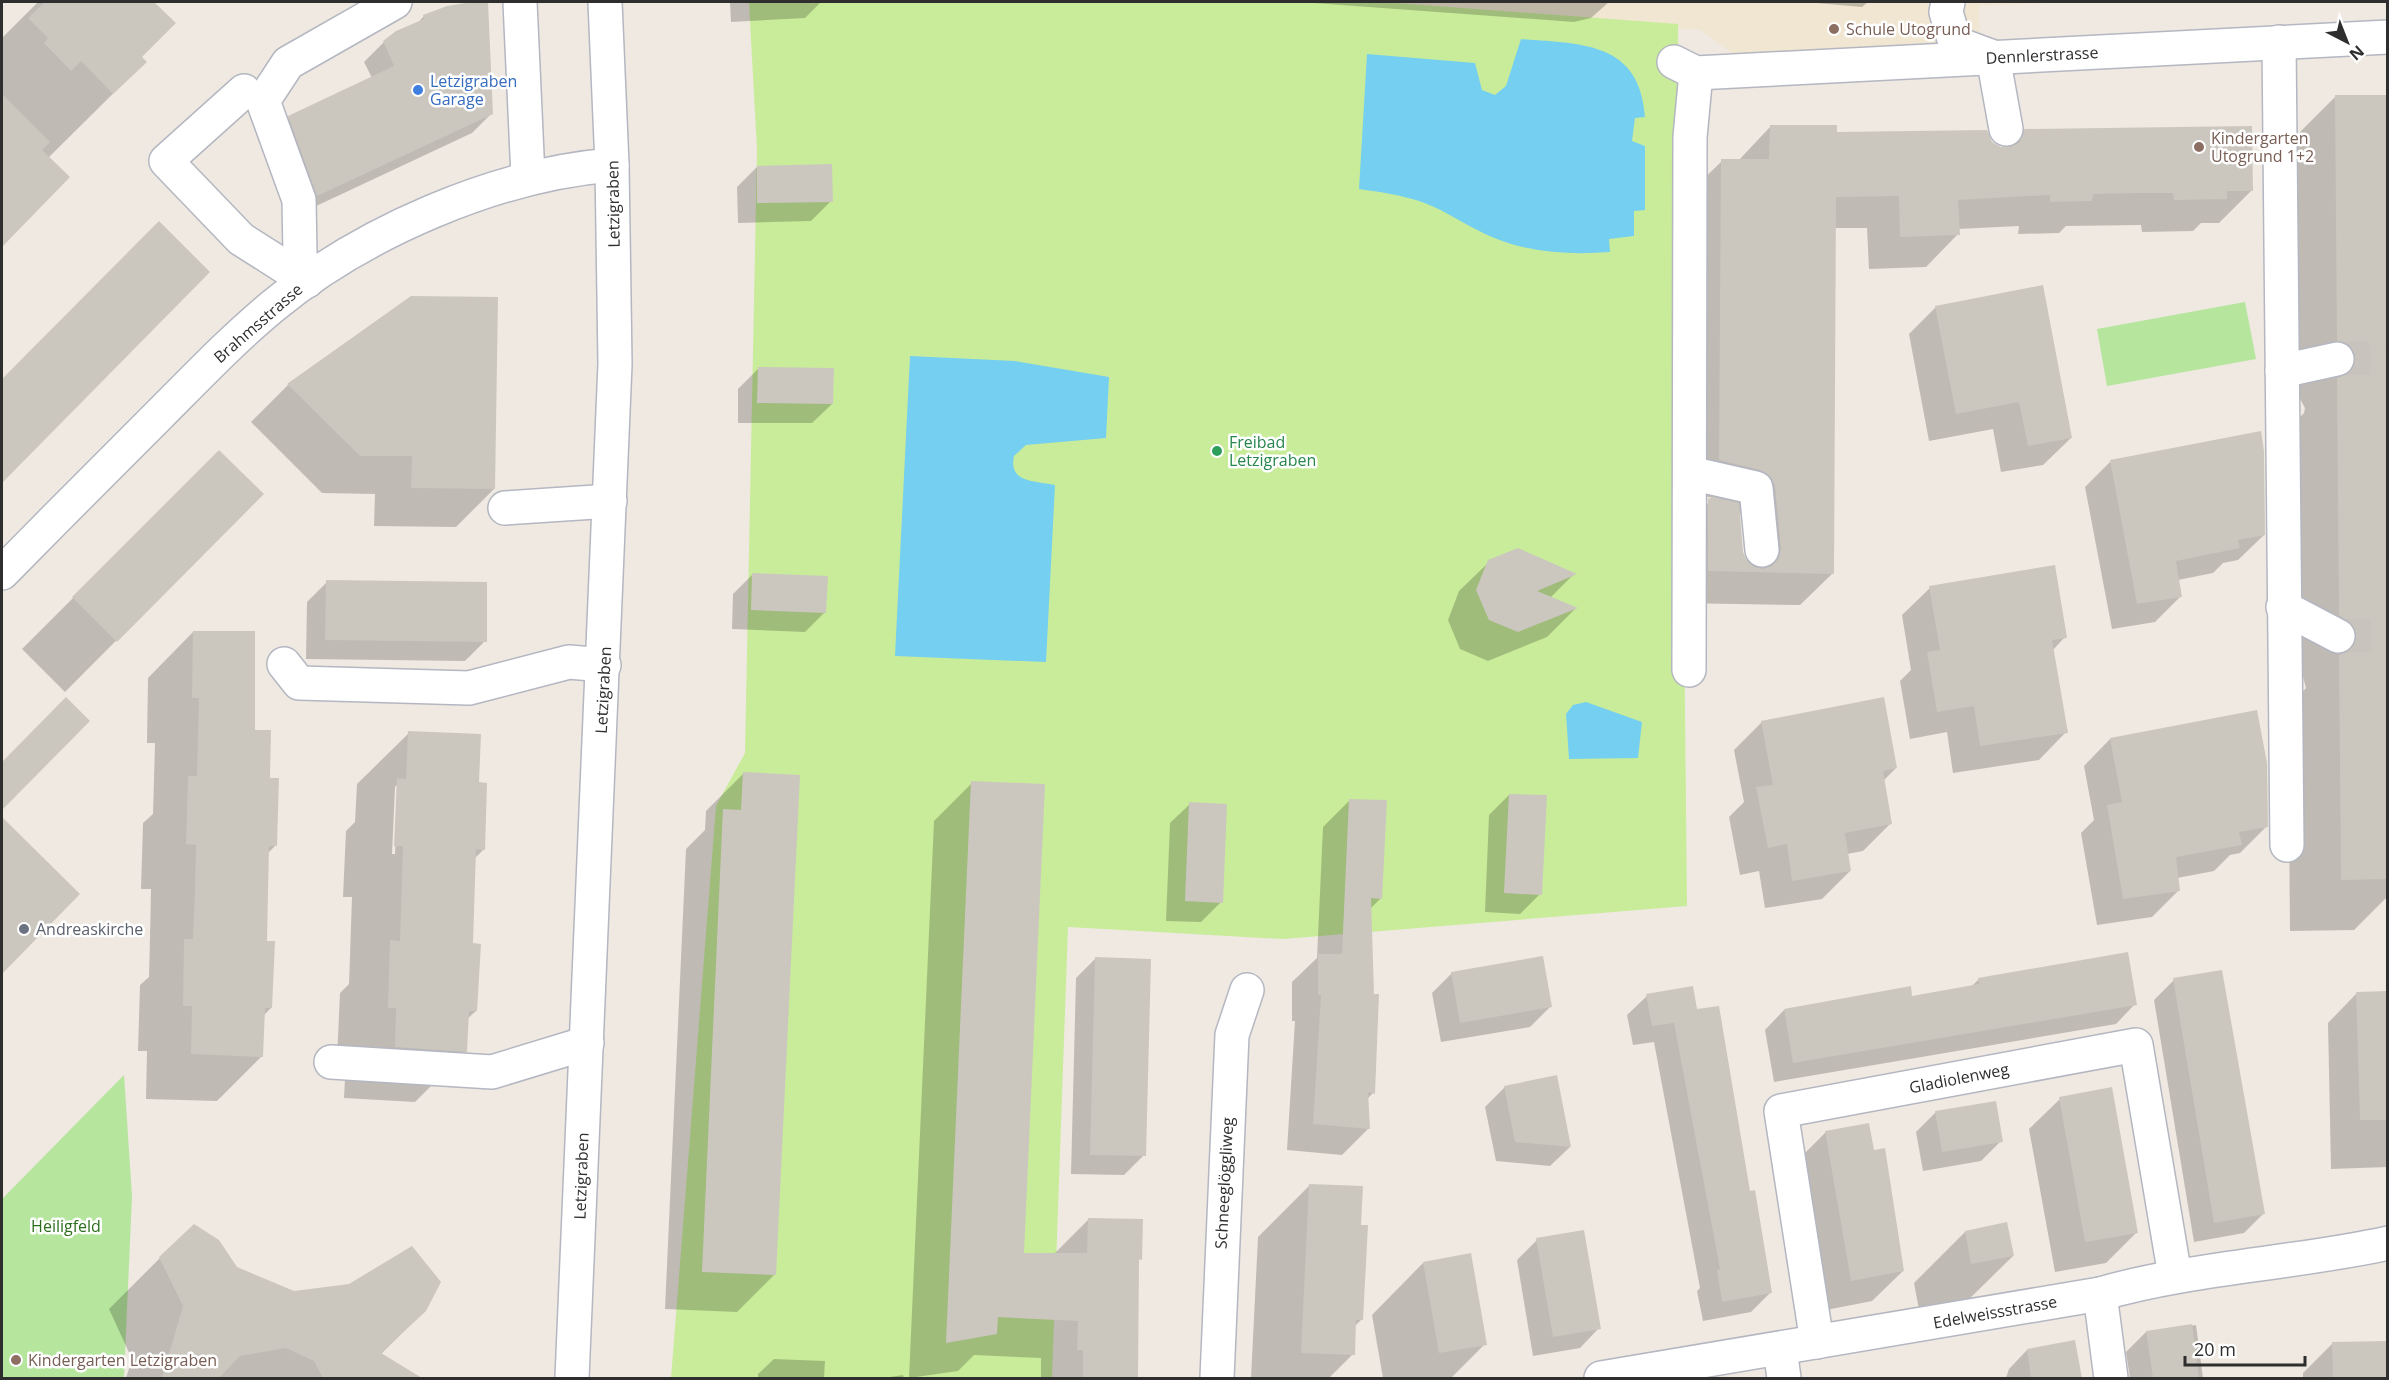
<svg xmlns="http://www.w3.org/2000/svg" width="2389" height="1380" font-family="'Open Sans',sans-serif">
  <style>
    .education { fill: #f0e6d1 }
    .green { fill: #b6e59e }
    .pitch { fill: #c9ec9a }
    .water { fill: #75cff0 }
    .shadow { fill: #0003; fill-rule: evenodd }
    .building { fill: #cbc7bf }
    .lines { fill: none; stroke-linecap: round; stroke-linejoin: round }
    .minor-tunnel { stroke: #c8c4bd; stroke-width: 33; stroke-dasharray: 33 16; stroke-linecap: butt }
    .minor-casing { stroke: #b4b7c1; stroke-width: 36 }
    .minor { stroke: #fff; stroke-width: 33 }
    .education-dot { fill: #8d6e63; stroke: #fff; stroke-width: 2 }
    .shop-dot { fill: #3f7fe0; stroke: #fff; stroke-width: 2 }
    .leisure-dot { fill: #2e9e5b; stroke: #fff; stroke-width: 2 }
    .worship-dot { fill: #6b7280; stroke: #fff; stroke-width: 2 }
    .labels { text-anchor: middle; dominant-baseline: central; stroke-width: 5; stroke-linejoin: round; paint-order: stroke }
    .education-label { font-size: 16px; fill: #785e54; stroke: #fff; text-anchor: start }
    .street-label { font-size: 16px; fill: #2e2e2e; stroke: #fff }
    .shop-label { font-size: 16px; fill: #366cbe; stroke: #fff; text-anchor: start }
    .leisure-label { font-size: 16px; fill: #27864d; stroke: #fff; text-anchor: start }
    .worship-label { font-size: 16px; fill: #5b616d; stroke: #fff; text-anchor: start }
    .park-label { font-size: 16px; fill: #2c6e1b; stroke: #fff }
  </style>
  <rect width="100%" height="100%" fill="#efe9e1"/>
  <polygon class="education" points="1304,2 2062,2 1979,6 1980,43 1738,57 1700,30"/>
  <g class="green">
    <polygon points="2245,302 2256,359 2107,386 2097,329"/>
    <polygon points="124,1075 132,1196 124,1378 2,1378 2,1199"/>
  </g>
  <polygon class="pitch" points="749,2 1382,2 1678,24 1687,906 1283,939 1068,927 1052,1378 671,1378 716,806 745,753 757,150"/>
  <g class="water">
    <path d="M1521,39C1581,44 1640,41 1645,117L1635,118L1632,141L1645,146V210L1634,211V236L1609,239L1610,252C1571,255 1529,253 1492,237C1468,227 1447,211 1422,202C1401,195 1380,192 1359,189L1367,54L1475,63L1482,90L1495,95L1506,86Z"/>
    <path d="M910,356L1015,361L1109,377L1106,438L1026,445L1014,456C1008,483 1035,481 1055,485L1046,662L895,656Z"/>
    <polygon points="1586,702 1642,722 1638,758 1569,759 1566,714 1573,705"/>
  </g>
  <g class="shadow">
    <polygon points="38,2 132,2 135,4 138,2 150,2 173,24 140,57 145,62 48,158 68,177 2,245 2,38"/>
    <polygon points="486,2 492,113 472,133 297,215 269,137 289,117 372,78 364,62 384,42 416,25 424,16 448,7"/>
    <polygon points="730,2 821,2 805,18 731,22"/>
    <polygon points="1300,2 1609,2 1591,18 1574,22"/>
    <polygon points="1805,2 1868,2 1862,7"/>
    <polygon points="2388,96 2388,896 2354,930 2290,931 2288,708 2306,688 2303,677 2288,667 2286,431 2304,413 2305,408 2299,397 2286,392 2284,148 2335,97"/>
    <path d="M1770,127L1835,133L1991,143L2006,149L2025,130L2251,191L2219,223H2201L2193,231L2142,232L2141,225L2066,226L2059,233L2018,234L2019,226L1958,229V234L1926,267L1869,269L1867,228H1835L1833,573L1800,605L1676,603V533L1714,498L1687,493L1689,193L1722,161H1738ZM1738,509L1743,519L1747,563L1742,553Z"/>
    <polygon points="757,167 831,201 811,221 738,223 737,187"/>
    <polygon points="159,223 208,272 2,481 2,381"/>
    <polygon points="1936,307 2071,438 2043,465 2001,472 1993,429 1929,441 1909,334"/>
    <polygon points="758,369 832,404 812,423 738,423 738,389"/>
    <polygon points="288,385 494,489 456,527 374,526 375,494 322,493 251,422"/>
    <polygon points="219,452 262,494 65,692 22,649"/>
    <polygon points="2110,462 2264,535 2238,560 2223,563 2213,573 2178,580 2181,596 2155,622 2112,629 2085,487"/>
    <polygon points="1489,562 1574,574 1550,598 1575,609 1547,637 1488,661 1460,649 1448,620 1459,591"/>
    <polygon points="753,574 825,612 805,632 732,629 733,594"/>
    <polygon points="327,582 485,641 465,661 306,659 307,602"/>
    <polygon points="1930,588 2065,637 2052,651 2066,732 2039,760 1953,773 1947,732 1910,739 1900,681 1911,670 1902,615"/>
    <polygon points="193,632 253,731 269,780 276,845 267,854 265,942 271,1008 263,1016 262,1056 217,1101 146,1099 147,1051 138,1051 140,985 149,977 150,937 151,889 141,889 143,823 153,814 155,743 147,743 148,678"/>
    <polygon points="66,699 87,721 2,808 2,764"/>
    <polygon points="1762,722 1896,768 1883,781 1891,823 1863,851 1847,854 1850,871 1822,899 1765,908 1759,871 1740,875 1729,817 1744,802 1734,750"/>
    <path d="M409,733L478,783L483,850L474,859L471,945L476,1011L467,1019L466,1051L415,1102L344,1098L346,1059H337L340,993L349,984L352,897H343L346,831L355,822L357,784ZM398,784L395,854H392L395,787Z"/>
    <polygon points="2110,739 2267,826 2240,853 2230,855 2214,871 2177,878 2179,890 2152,917 2097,925 2081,833 2094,820 2084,766"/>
    <polygon points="743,774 775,1274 737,1312 665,1309 686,849 705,830 706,811"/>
    <polygon points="972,783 1022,1255 1053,1255 1088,1220 1140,1259 1137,1262 1136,1378 1041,1378 1041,1358 974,1355 958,1371 909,1378 934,821"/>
    <polygon points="1509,795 1540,894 1520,914 1485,912 1489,815"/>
    <polygon points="1350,800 1381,898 1370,909 1373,1093 1367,1099 1369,1128 1342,1155 1287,1150 1295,1021 1292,1021 1292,982 1317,958 1323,827"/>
    <polygon points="1190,804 1221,902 1201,922 1166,921 1170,823"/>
    <polygon points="2,819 78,894 2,971"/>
    <polygon points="1096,958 1144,1155 1124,1175 1071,1174 1076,978"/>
    <polygon points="1452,973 1550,1007 1530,1027 1441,1042 1432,993"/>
    <polygon points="1979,979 2135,1004 2116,1024 1774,1082 1765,1030 1784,1010 1911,997 1971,987"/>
    <polygon points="2174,980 2264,1213 2244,1233 2194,1242 2154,1000"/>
    <polygon points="2357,993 2388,993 2388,1167 2331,1169 2328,1023"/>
    <polygon points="1647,996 1695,1011 1749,1193 1771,1292 1751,1312 1703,1321 1697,1291 1700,1288 1654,1042 1633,1045 1627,1015"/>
    <polygon points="1505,1087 1570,1147 1550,1166 1496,1161 1485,1107"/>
    <polygon points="2060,1099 2137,1232 2106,1263 2055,1272 2029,1129"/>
    <polygon points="1936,1112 2001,1141 1981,1161 1923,1171 1916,1132"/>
    <polygon points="1826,1132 1873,1152 1903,1271 1872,1301 1821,1311 1795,1163"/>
    <polygon points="1309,1186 1359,1226 1362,1319 1355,1326 1353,1354 1329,1378 1251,1378 1258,1237"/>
    <polygon points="1965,1232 2013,1256 1961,1307 1920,1315 1914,1283"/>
    <polygon points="1537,1240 1599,1328 1580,1348 1533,1356 1517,1260"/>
    <polygon points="160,1258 236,1268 294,1292 425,1310 380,1355 397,1365 397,1378 126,1378 132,1359 109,1309"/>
    <polygon points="1423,1263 1485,1344 1451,1378 1383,1378 1372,1315"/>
    <polygon points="2196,1325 2203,1378 2130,1378 2126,1352 2146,1332"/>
    <polygon points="2074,1342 2080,1378 2006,1378 2009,1369 2027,1350"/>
    <polygon points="2388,1342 2388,1378 2303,1378 2303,1373 2332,1344"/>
    <polygon points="774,1359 825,1361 824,1378 758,1378 758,1374"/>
    <polygon points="903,1375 904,1378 883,1378"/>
  </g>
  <g class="building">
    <polygon points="45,2 154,2 176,23 142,57 147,62 113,94 81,61 71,71 44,43 48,38 28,18"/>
    <polygon points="472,2 488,2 493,114 317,196 288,116 394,66 383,41 396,31 424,19 423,15 447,6"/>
    <polygon points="2,94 50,142 42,150 70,177 2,247"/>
    <polygon points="2335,95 2388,95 2388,879 2341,880 2339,655 2348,651 2354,645 2357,636 2353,626 2339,615 2337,378 2350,372 2355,364 2355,356 2350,346 2337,341"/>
    <polygon points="1770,125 1837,125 1837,132 1987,130 1992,142 2000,147 2009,147 2019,143 2024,129 2252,126 2253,191 2227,191 2227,199 2174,200 2173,193 2138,193 2093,194 2092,201 2050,202 2050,195 1958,200 1960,235 1900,237 1899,196 1836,197 1834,574 1708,571 1708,499 1713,497 1739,503 1743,552 1747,561 1754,567 1763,569 1772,566 1779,558 1781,549 1775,486 1770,476 1760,470 1719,460 1721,159 1769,159"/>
    <polygon points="832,164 833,202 757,203 757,166"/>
    <polygon points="159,221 210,272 2,483 2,379"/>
    <polygon points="2043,285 2072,438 2028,446 2019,402 1956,414 1935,306"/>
    <polygon points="411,296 498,297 495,489 411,488 412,456 360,456 287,384"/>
    <polygon points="758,367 834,368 833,404 757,403"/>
    <polygon points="2261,431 2264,451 2265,535 2238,540 2240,548 2176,561 2182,597 2137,604 2110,460"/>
    <polygon points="219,450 264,494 117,642 72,597"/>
    <polygon points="1518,548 1577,574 1537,591 1578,608 1518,632 1489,620 1476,590 1488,560"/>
    <polygon points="2055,565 2067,638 2052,640 2068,733 1980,746 1974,706 1937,712 1927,652 1940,650 1929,586"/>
    <polygon points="752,573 828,576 826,613 751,610"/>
    <polygon points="326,580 487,582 487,642 325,640"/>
    <polygon points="193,631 255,631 255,730 271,730 270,778 279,778 277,846 269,846 268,893 267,941 275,941 272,1008 265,1008 263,1057 191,1054 192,1006 183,1006 184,939 193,939 195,891 196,845 186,844 188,776 197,776 199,698 192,698"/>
    <polygon points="66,697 90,721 2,810 2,762"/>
    <polygon points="1884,697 1897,768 1883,771 1892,824 1845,833 1851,871 1792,881 1787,844 1768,848 1756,787 1773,785 1761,721"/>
    <polygon points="2257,710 2267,763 2268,827 2239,832 2242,845 2176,857 2180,891 2123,899 2107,805 2122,802 2110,738"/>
    <polygon points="408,731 481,734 479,782 487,783 485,850 476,849 473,943 481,944 477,1011 469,1011 467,1052 395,1047 396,1008 388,1008 390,940 400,941 403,846 394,846 397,778 406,779"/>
    <polygon points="743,772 800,775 776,1275 702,1272 723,809 741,810"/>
    <polygon points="971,781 1045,784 1024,1253 1087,1253 1088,1218 1143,1219 1142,1260 1139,1259 1138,1378 1083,1378 1083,1350 1077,1350 1078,1321 998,1317 997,1334 946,1343"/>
    <polygon points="1509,794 1547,795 1542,895 1504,893"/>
    <polygon points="1349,799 1387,800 1382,899 1371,898 1374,994 1379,994 1375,1094 1368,1092 1370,1129 1313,1124 1321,995 1318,995 1318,954 1342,954"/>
    <polygon points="1189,802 1227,804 1223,903 1185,901"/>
    <polygon points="2,817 80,894 2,974"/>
    <polygon points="2128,952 2137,1005 1793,1063 1784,1009 1911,986 1912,996 1979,984 1978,978"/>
    <polygon points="1543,956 1552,1007 1460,1023 1451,972"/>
    <polygon points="1095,957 1151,959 1146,1156 1090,1155"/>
    <polygon points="2222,970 2265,1214 2214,1223 2173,978"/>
    <polygon points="1693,986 1697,1009 1719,1006 1750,1191 1755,1190 1772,1293 1722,1302 1717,1270 1720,1269 1674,1023 1652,1026 1646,994"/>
    <polygon points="2388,991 2388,1120 2360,1120 2356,992"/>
    <polygon points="1557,1075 1571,1147 1515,1142 1504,1086"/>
    <polygon points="2112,1087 2138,1233 2085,1242 2059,1097"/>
    <polygon points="1996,1101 2003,1142 1942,1152 1935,1111"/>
    <polygon points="1869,1123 1874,1150 1885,1148 1904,1271 1851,1281 1825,1131"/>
    <polygon points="1309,1184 1363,1186 1361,1225 1368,1225 1363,1320 1356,1320 1355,1355 1301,1353"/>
    <polygon points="2007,1222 2014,1256 1971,1264 1965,1231"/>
    <polygon points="194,1224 219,1240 237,1267 294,1291 349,1284 412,1246 441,1282 426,1311 381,1353 422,1378 323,1378 314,1361 286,1348 240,1356 219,1378 162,1378 183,1306 159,1257"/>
    <polygon points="1584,1230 1601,1329 1553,1337 1536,1238"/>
    <polygon points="1471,1253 1487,1345 1439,1353 1423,1262"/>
    <polygon points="2192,1324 2199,1378 2153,1378 2146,1331"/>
    <polygon points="2075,1340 2082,1378 2031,1378 2027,1349"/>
    <polygon points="2388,1341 2388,1378 2333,1378 2332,1342"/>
  </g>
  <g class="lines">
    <g class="minor-tunnel">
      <polyline points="2337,359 2388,358"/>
      <polyline points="2338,636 2388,635"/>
    </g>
    <defs>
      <g id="minor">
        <polyline points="520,2 528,177"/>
        <polyline points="1948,2 1946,12 1955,43 1993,57 2006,129"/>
        <polyline points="2279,42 2287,845"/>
        <polyline points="1674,62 1696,73 1690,137 1689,670"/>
        <polyline points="1696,73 2388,37"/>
        <polyline points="244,91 166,161 241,239 307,281"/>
        <polyline points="307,281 300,255 299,200 263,101 288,63 395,2"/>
        <polyline points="2282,371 2337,359"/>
        <polyline points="1690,473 1756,488 1762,550"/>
        <polyline points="505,508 610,501"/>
        <path d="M2,573C54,520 106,468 159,415C196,378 233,339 273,306C363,232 497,174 612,165"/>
        <polyline points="2283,607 2338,636"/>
        <polyline points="284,664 299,683 469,688 569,662 604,665"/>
        <polyline points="331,1062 492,1072 587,1043"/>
        <polyline points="2100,1294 2111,1378"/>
        <polyline points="1817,1342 1781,1111 2136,1045 2175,1276"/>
        <polyline points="1780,1349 1784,1378"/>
        <polyline points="572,1378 615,364 612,165 605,2"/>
        <polyline points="1217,1378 1232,1035 1247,990"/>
        <path d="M1601,1378L2100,1294C2194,1267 2292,1264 2388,1243"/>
      </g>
    </defs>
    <use href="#minor" class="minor-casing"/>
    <use href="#minor" class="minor"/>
  </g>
  <g class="education-dot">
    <circle cx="1834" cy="29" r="6"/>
    <circle cx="2199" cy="147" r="6"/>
    <circle cx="16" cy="1360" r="6"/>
  </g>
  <circle class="shop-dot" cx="418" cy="90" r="6"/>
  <circle class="leisure-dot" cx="1217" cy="451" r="6"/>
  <circle class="worship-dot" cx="24" cy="929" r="6"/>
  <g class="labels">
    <g class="education-label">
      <text x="1846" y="29">Schule Utogrund</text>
      <text x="2211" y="138">Kindergarten<tspan x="2211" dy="18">Utogrund 1+2</tspan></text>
      <text x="28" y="1360">Kindergarten Letzigraben</text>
    </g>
    <g class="street-label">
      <text transform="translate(2042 55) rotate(-3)">Dennlerstrasse</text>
      <text transform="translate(613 204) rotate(-91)">Letzigraben</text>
      <text transform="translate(258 323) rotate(-41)">Brahmsstrasse</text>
      <text transform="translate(603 690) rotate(-87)">Letzigraben</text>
      <text transform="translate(1959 1078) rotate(-11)">Gladiolenweg</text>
      <text transform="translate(581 1176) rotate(-88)">Letzigraben</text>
      <text transform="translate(1224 1183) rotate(-87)">Schneeglöggliweg</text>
      <text transform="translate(1995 1312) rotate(-10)">Edelweissstrasse</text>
    </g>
    <g class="shop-label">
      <text x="430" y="81">Letzigraben<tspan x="430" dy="18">Garage</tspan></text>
    </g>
    <g class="leisure-label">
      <text x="1229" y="442">Freibad<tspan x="1229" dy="18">Letzigraben</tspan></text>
    </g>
    <g class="worship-label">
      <text x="36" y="929">Andreaskirche</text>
    </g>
    <g class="park-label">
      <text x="66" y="1226">Heiligfeld</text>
    </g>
  </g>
  <rect width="2389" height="1380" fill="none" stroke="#2e2e2e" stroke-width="6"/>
  <g transform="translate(2347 42) rotate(138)" stroke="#ffffff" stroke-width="4.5" paint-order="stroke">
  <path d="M0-4.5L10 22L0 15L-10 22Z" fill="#2e2e2e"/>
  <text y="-9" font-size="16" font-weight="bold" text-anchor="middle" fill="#2e2e2e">N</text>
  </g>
  <path d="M2185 1356v9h120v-9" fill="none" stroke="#2e2e2e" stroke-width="3"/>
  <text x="2194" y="1356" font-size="18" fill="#2e2e2e" stroke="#ffffff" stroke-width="4.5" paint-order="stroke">20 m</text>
</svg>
